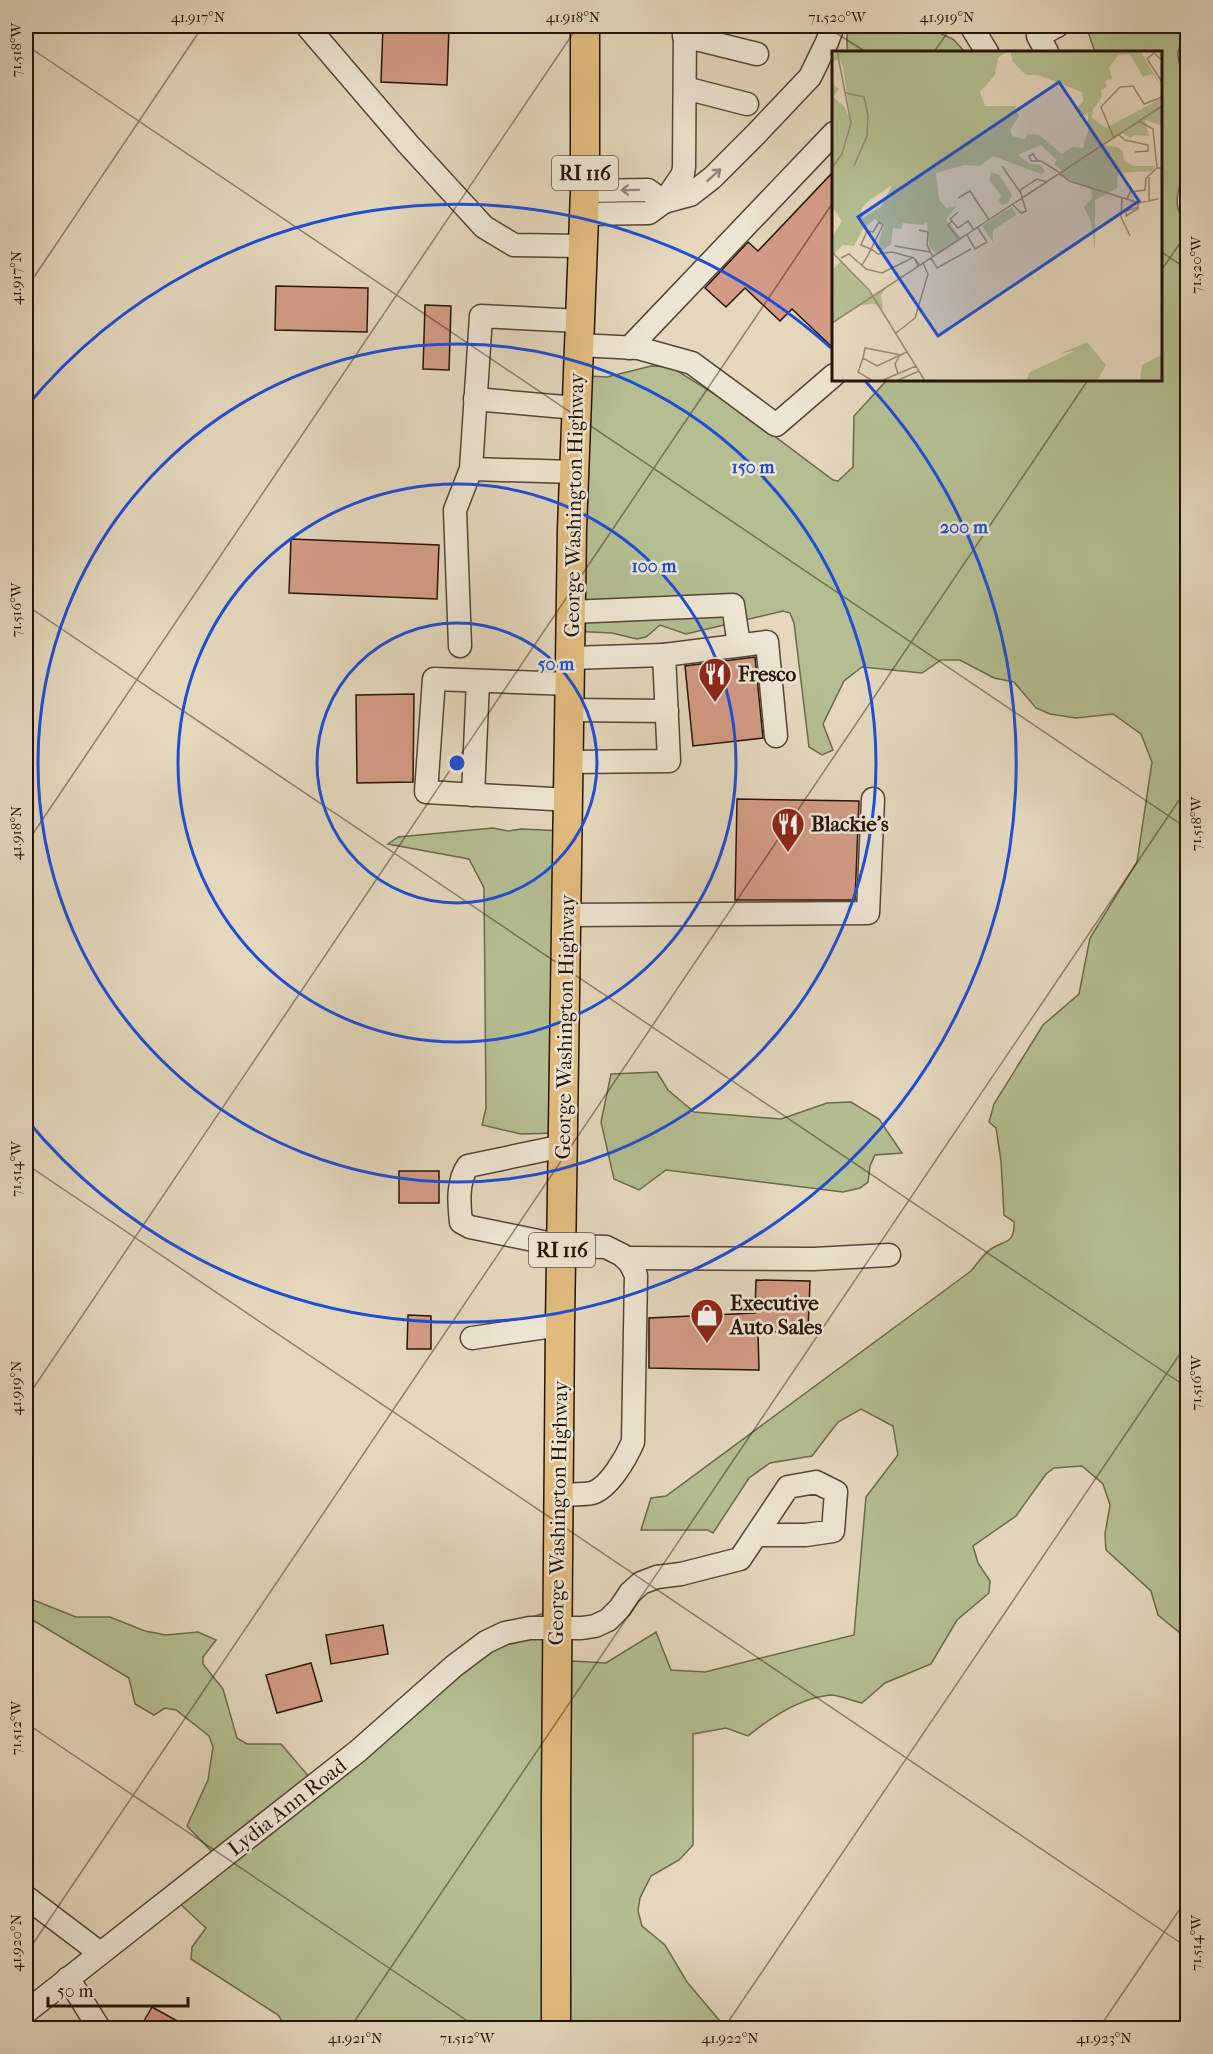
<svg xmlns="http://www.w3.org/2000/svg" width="1213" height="2054" font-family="'IM FELL French Canon',serif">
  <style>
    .green { fill: #b4be91; stroke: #6c694d; stroke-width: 1.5 }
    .building { fill: #d39b85; stroke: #251409; stroke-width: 1.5 }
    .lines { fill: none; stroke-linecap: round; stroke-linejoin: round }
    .minor-casing { stroke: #554536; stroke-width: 25 }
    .major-casing { stroke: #251409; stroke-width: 31 }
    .minor { stroke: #ede5d3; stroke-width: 22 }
    .major { stroke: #e2bc7e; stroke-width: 28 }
    .oneway { stroke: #938778 }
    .ticks { fill: none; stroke: #251409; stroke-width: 1.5; stroke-opacity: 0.45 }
    .ring { fill: none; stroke: #1d4ed8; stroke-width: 3 }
    .labels { text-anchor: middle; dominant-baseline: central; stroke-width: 5; stroke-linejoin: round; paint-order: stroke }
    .shield { fill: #ede5d3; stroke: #615346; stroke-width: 1.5 }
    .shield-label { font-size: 20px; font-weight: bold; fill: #251409 }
    .street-label { font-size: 21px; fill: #251409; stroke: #ede5d3 }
    .poi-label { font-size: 21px; font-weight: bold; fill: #251409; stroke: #ede5d3; text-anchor: start }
    .inset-road { fill: none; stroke: #988974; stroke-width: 1.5 }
    .view { fill: #1d4ed8; fill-opacity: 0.15; stroke: #1d4ed8; stroke-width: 3 }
    .inset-edge { fill: none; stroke: #251409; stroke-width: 3 }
    .centre { fill: #1d4ed8; stroke: #ede5d3; stroke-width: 3 }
    .ring-label { font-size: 18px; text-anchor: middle; font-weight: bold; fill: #1d4ed8; stroke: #ede5d3; stroke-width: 5; stroke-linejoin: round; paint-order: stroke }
    .neatline { fill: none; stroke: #251409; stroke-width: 2 }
    .ticks-label { font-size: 15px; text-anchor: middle; fill: #251409 }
  </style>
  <rect width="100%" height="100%" fill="#e4d7bc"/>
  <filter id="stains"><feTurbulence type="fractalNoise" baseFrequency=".00333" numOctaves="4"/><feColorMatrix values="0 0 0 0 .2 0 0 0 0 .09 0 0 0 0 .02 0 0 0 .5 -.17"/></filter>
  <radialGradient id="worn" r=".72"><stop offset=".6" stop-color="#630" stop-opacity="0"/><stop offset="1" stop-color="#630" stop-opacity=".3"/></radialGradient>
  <g class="green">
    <polygon points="847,26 924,26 953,39 965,52 847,52"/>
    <path d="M1086,26H1187C1187,41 1177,44 1178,55C1179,69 1187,82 1187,96C1188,115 1190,137 1187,156C1182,191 1167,196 1188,231L1187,1637H1185L1158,1615L1151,1591L1106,1550L1105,1534L1110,1505L1103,1484L1082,1466L1054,1468L1046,1474L1016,1516L973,1546L978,1563L990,1581L989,1593L957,1620L931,1664L885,1683L862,1703C852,1701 840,1695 830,1695C800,1698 770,1718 748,1736L726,1728L693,1734V1845L679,1860L651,1876L640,1898L638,1911L642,1926L665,1945L687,1982L719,2020L714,2022L726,2028H287L278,2015L191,1959L192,1947L206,1928L175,1899L217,1857L187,1826L208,1780L213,1747L209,1736L176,1710L165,1708L154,1715L135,1704L129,1678L26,1616V1597L76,1617H110L145,1631L166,1635L198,1632L216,1640L203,1657V1664L223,1689L237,1738L247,1744H281L310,1778L498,1627L545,1613L556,1660L606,1663L656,1632L671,1670L705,1672L854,1635L866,1497L898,1455L893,1426L861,1409L838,1422L812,1456L770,1463L749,1478L713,1533L708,1530H641L651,1498L666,1496L971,1271C977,1264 984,1253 991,1249C1005,1240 1015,1244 1014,1222L1004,1215L1001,1161L996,1128L989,1122L994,1104L1043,1025L1079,994L1090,938L1137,862L1152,762L1141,734L1113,714L1076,718L1050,714L1036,708L1014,682L994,678L960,660H941L922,673L862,667L844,681L823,724L833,750L822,755L809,747L794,623L790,613L783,611L686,634L660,625L646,637L637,639L612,633L570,631L574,375L607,377L651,366L671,367L737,408L833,480L838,481L853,467L854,416L887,380H1160V52H1095Z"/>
    <polygon points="493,828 508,831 521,829 564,831 556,1133 521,1134 482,1125 486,1108 484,888 469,859 388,844 398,837"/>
    <polygon points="657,1072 668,1090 694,1112 781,1119 827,1103 851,1102 879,1119 902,1153 875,1155 870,1166 868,1182 860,1188 843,1192 666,1170 639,1190 614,1179 601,1122 611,1074"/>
  </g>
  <g class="building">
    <polygon points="383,26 449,26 447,85 381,82"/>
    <polygon points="834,171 834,349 792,309 780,321 745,288 726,307 705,288 748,242 758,251"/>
    <polygon points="276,286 368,288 367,332 275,330"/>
    <polygon points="425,305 451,306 449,370 423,369"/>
    <polygon points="291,539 439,545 437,599 289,593"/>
    <polygon points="755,657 763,738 693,746 685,666"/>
    <polygon points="414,694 413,782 357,783 356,695"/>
    <polygon points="737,799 859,801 855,900 735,900"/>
    <rect x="399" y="1171" width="40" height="32"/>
    <polygon points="756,1280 810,1281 808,1331 758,1332 759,1370 649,1368 649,1318 755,1313"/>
    <polygon points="408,1315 431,1316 431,1349 407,1349"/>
    <polygon points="383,1625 388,1654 331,1664 326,1635"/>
    <polygon points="311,1663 322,1701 277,1713 266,1675"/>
    <polygon points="152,2007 190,2028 140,2028"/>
  </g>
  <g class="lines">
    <defs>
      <g id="minor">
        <polyline points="307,26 408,144 484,227 514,245 582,246"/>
        <polyline points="971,26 987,52"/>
        <polyline points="684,36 757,54"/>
        <polyline points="1047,52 1038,36 1057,26"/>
        <polyline points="685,88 747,104"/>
        <polyline points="664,202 690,195 712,178 756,134 810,77 827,42 833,26"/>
        <polyline points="664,202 683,174 684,167 685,26"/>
        <polyline points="584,214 649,213 664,202 648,190 585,191"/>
        <polyline points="578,345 638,348 692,363 776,425 834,375"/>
        <polyline points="629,348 834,133"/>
        <polyline points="475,399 576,408"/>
        <polyline points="471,469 574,472"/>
        <polyline points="571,612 733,605 739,645"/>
        <polyline points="460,646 455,510 471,469 481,316 579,321"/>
        <polyline points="571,658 664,655"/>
        <polyline points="570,710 667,711"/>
        <polyline points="569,762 669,761 664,655 767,642 776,736"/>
        <polyline points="473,795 478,681"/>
        <polyline points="569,800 426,792 434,679 571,684"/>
        <polyline points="567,915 868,913 873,799"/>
        <polyline points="625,1258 814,1259 889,1255"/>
        <polyline points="472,1338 560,1325"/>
        <path d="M558,1495C569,1494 582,1495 592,1493C609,1488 626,1458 633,1442L636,1275L630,1263L622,1255L606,1247L562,1246L470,1227L461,1222C459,1204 457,1181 468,1166L563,1146"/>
        <polyline points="26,1897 100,1953"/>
        <polyline points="68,1978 99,2028"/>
        <polyline points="26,2012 358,1751 454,1666 486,1642 505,1633 530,1628 582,1628 595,1626 608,1620 620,1608 630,1593 641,1583 657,1577 681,1574 740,1559 788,1487 816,1482 836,1492 833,1531 806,1535 757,1535"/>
      </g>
      <polyline id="major" points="556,2028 556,1795 560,1325 572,529 585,191 585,26"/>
    </defs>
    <use href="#minor" class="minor-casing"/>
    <use href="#major" class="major-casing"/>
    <use href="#minor" class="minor"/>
    <use href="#major" class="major"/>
  </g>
  <defs><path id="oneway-shaft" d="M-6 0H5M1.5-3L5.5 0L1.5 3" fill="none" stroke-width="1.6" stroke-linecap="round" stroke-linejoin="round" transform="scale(1.5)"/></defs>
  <g class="oneway">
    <use href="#oneway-shaft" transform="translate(714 175) rotate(-42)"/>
    <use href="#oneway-shaft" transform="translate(630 190) rotate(179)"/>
  </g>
  <path class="ticks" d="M825,26L866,52M26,45L1188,829M934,52L952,26M1160,251L1188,270M1160,272L1188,232M26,289L203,26M26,605L1188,1388M26,844L578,26M26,1164L1188,1948M26,1399L834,201M26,1723L478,2028M26,1954L1088,380M350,2028L1188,787M724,2028L1188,1342M1099,2028L1188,1897"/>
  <g class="ring">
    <circle cx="457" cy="763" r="140"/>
    <circle cx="457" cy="763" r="279"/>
    <circle cx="457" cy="763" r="419"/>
    <path d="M26 407A559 559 0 0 1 831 348M866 382A559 559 0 1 1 26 1119"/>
  </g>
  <defs>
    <symbol id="restaurant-pin" viewBox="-11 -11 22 30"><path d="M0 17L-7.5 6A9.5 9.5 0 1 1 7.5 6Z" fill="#8f2418" stroke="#ede5d3"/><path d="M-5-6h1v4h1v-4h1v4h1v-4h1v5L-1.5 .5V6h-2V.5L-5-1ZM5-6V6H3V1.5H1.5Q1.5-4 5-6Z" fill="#fff"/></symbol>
    <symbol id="shop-pin" viewBox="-11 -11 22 30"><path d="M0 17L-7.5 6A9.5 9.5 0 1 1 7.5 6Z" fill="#8f2418" stroke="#ede5d3"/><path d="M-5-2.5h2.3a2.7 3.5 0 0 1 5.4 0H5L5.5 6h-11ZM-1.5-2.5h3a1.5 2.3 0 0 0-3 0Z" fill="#fff"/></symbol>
  </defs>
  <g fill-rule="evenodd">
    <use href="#restaurant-pin" x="696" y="655" width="38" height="52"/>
    <use href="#restaurant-pin" x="769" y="805" width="38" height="52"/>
    <use href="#shop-pin" x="688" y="1296" width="38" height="52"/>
  </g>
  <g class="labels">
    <g class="shield">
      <rect x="552" y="156" width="66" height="34" rx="4.5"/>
      <rect x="529" y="1233" width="66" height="34" rx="4.5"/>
    </g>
    <g class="shield-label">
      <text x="585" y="173">RI 116</text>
      <text x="562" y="1250">RI 116</text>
    </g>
    <g class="street-label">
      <text transform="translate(574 505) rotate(-89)">George Washington Highway</text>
      <text transform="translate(565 1027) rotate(-89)">George Washington Highway</text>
      <text transform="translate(558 1513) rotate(-89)">George Washington Highway</text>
      <text transform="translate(287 1807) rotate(-38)">Lydia Ann Road</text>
    </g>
    <g class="poi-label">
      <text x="738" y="674">Fresco</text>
      <text x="811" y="824">Blackie's</text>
      <text x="730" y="1303">Executive<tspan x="730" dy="24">Auto Sales</tspan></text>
    </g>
  </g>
  <g transform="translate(832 51)">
    <rect width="330" height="330" fill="#e4d7bc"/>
    <path d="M4,0H176L166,7L163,24L148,41L153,55H183L187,65L178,79L180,85L193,88L196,83L207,84L230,103L240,96L251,97L256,81V62L250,66L244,59L251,50L250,41L206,24H194L181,11L178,0H308L330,36L320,23L311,26L298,3L287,4L277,16L280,28L273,30L275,36L269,39L270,46L261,58L260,67L274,77L328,48L330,75L313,69L317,85L302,84L298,87L291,82L272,94L285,96L291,100L292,110L302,115H324L320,120L286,122L285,137L263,149V199L259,171L252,156L260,147L259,137L227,125L231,121L222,113L225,109L209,94L186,104L198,113L209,114L213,121L209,123L161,105L148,115L132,114L104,122L107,148L114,157L125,155L114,168L130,188L105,204L97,195L95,171L90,174L71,172L69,178L61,177L59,193L48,201L47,189L52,176L43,168L31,178L22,195L11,194L2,203L0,186L10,170L1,157L0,32L7,38L1,46L12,55L19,70L11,16L8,8L0,11ZM60,134L49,156L31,167L29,159L35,151ZM159,121L167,124L180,144L176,152L170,154L167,150L169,144L157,129ZM180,156L184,164L161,179V191L150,175ZM9,210L41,245L54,237L49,244L51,258L42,253L29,254L0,273V219ZM330,283V330H308L310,314L329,304ZM255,291L274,314L265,330H194L198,321L245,299L227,303Z" fill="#b4be91" fill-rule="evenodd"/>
    <path class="inset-road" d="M330,9L322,2L315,8L330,31M14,42L32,46L36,64L35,85L22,115M307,70L321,78L325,117H330M287,84L293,89L316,94V100L303,101M282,87L269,56L288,36L301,35L312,53L330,46M206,110L201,103L197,105L199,110H209L224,119L237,130L307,152L326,148M170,115L188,141M0,117L10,103L19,72L5,0M290,146L289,166L298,185M126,147L138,140L157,169M295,148L298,141L313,139L314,127L325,117M317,151V126M181,154L189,162L194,160L188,139L205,128L215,131M306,156L294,160V165L305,158H306V152M126,161L118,168L126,177L136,170L142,179M120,170L116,174L127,188M87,179L96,181L95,194L101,206M135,184L143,198L155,191L146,177M63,195L98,201M0,201L37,239L93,330M9,207L17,203L34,218L50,222L80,207M99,207L105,217L139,198M30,214L35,206L51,174L47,171L41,181L35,180L29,194L39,198L46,203L60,201L82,207M86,215L82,207L88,214M0,272L330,55M64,282L83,267L96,223L91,212M31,307L33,297L69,304M66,323L63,313L67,306M41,330L26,321L31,307L45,315L75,301M49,330L84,315M64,330L87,320"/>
    <path class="view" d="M227,31L307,150L106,285L26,166Z"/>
    <rect width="330" height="330" class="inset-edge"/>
  </g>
  <circle cx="457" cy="763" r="9" class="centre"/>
  <g class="ring-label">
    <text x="753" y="473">150 m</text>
    <text x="964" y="533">200 m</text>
    <text x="654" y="572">100 m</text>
    <text x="556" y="670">50 m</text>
  </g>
  <rect width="1213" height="2054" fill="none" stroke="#e4d7bc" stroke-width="66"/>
  <path d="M48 1997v9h140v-9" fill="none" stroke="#251409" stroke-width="3"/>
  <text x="57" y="1997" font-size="18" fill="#251409" stroke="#ede5d3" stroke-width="4.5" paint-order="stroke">50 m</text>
  <rect x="33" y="33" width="1147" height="1988" class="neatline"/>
  <g class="ticks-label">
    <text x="198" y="22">41.917°N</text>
    <text x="573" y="22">41.918°N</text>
    <text x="837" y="22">71.520°W</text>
    <text x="947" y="22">41.919°N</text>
    <text transform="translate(16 50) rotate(-90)" y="5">71.518°W</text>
    <text transform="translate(1196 265) rotate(-90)" y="5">71.520°W</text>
    <text transform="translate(16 278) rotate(-90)" y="5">41.917°N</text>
    <text transform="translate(16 610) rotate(-90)" y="5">71.516°W</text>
    <text transform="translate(1196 824) rotate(-90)" y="5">71.518°W</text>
    <text transform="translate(16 833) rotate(-90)" y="5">41.918°N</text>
    <text transform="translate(16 1169) rotate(-90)" y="5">71.514°W</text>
    <text transform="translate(1196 1383) rotate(-90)" y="5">71.516°W</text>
    <text transform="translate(16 1388) rotate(-90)" y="5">41.919°N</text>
    <text transform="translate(16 1728) rotate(-90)" y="5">71.512°W</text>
    <text transform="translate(1196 1943) rotate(-90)" y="5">71.514°W</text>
    <text transform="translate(16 1943) rotate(-90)" y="5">41.920°N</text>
    <text x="355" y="2043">41.921°N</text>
    <text x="467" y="2043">71.512°W</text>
    <text x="730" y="2043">41.922°N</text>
    <text x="1104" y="2043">41.923°N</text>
  </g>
  <rect width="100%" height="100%" filter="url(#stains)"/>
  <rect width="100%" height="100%" fill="url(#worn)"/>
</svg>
